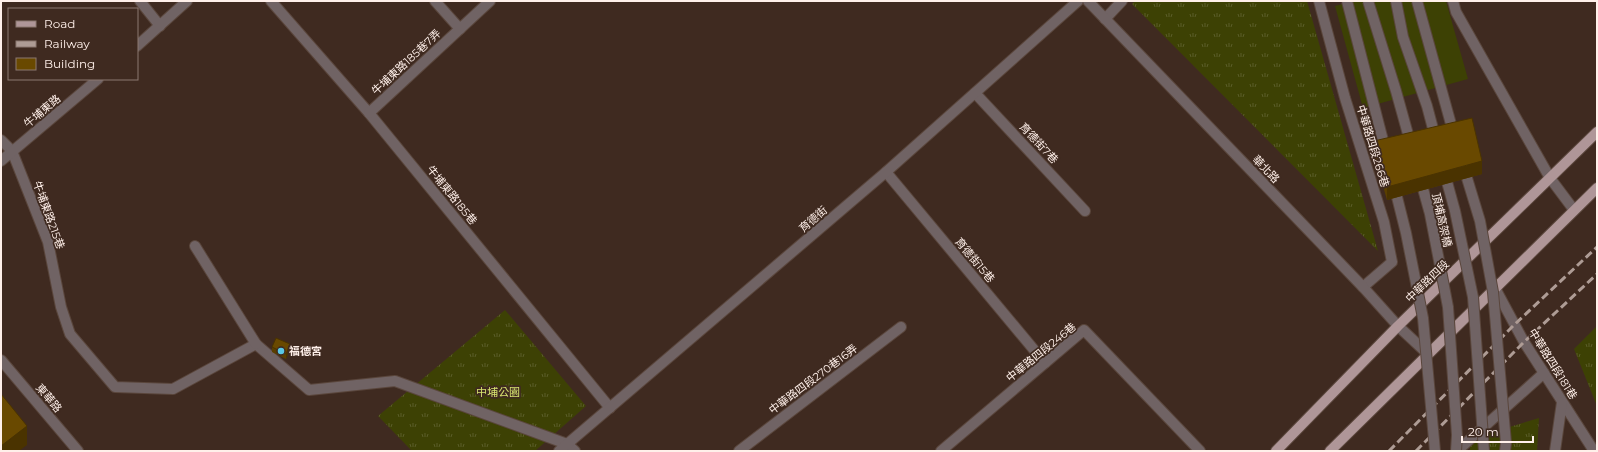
<svg xmlns="http://www.w3.org/2000/svg" width="1598" height="452" font-family="Montserrat,'Noto Sans TC',sans-serif">
  <style>
    .grass { fill: url(#grass-tufts) }
    .pitch { fill: #3d4104 }
    .lines { fill: none; stroke-linecap: round; stroke-linejoin: round }
    .service-casing { stroke: #5a463c; stroke-width: 12 }
    .minor-casing { stroke: #5a463c; stroke-width: 12 }
    .tertiary-casing { stroke: #5a463c; stroke-width: 12 }
    .primary-casing { stroke: #5a463c; stroke-width: 12 }
    .service { stroke: #706364; stroke-width: 10 }
    .minor { stroke: #706364; stroke-width: 10 }
    .tertiary { stroke: #706364; stroke-width: 10 }
    .primary { stroke: #af9698; stroke-width: 10 }
    .rail { stroke: #ae9c95; stroke-width: 3; stroke-dasharray: 8 4; stroke-linecap: butt }
    .service-bridge-casing { stroke: #5a463c; stroke-width: 12; stroke-linecap: butt }
    .tertiary-bridge-casing { stroke: #5a463c; stroke-width: 12; stroke-linecap: butt }
    .service-bridge { stroke: #706364; stroke-width: 10 }
    .tertiary-bridge { stroke: #706364; stroke-width: 10 }
    .wall { fill: #5a3f00 }
    .shaded-wall { fill: #4a3300 }
    .building { fill: #694900; stroke: #4a3300 }
    .poi-dot { fill: #59c8e5; stroke: #3f2a20; stroke-width: 1.5 }
    .labels { text-anchor: middle; dominant-baseline: central; stroke-width: 3.5; stroke-linejoin: round; paint-order: stroke }
    .street-label { font-size: 11px; fill: #fff0ea; stroke: #3f2a20 }
    .poi-label { font-size: 11px; font-weight: bold; fill: #fff0ea; stroke: #3f2a20; text-anchor: start }
    .park-label { font-size: 11px; fill: #d7e36f; stroke: #3f2a20 }
  </style>
  <defs>
    <pattern id="grass-tufts" width="24" height="20" patternUnits="userSpaceOnUse"><rect width="24" height="20" fill="#3d4104"/><path d="M3 7l-1-3M5 7V3M7 7l1-3M15 17l-1-3M17 17v-4M19 17l1-3" fill="none" stroke="#5a5d29"/></pattern>
  </defs>
  <rect width="100%" height="100%" fill="#3f2a20"/>
  <g class="grass">
    <polygon points="1135,1 1307,1 1378,251 1132,4"/>
    <polygon points="505,310 586,406 535,451 412,451 378,416"/>
    <polygon points="1597,326 1597,406 1574,349"/>
    <polygon points="1539,418 1537,451 1470,451 1470,439"/>
  </g>
  <polygon class="pitch" points="1354,1 1446,1 1468,79 1363,108 1335,6"/>
  <g class="lines">
    <defs>
      <g id="service">
        <polyline points="271,1 369,113 610,408"/>
        <polyline points="435,1 460,29"/>
        <polyline points="1105,19 1122,1"/>
        <polyline points="975,93 1085,211"/>
        <polyline points="369,113 490,1"/>
        <polyline points="1,140 12,151 48,242 61,307 70,334 115,387 173,389 256,344 309,390 395,381 567,444 575,451"/>
        <polyline points="886,172 1045,363"/>
        <polyline points="195,246 256,344"/>
        <polyline points="1495,288 1524,342 1594,451"/>
        <polyline points="739,451 901,327"/>
        <polyline points="941,451 1084,330 1200,451"/>
        <polyline points="1457,451 1544,373"/>
        <polyline points="1555,451 1562,402"/>
      </g>
      <g id="minor">
        <polyline points="140,1 160,26"/>
        <polyline points="1319,1 1345,98 1384,222 1392,262 1363,287"/>
        <polyline points="1453,1 1456,12 1550,178 1574,210"/>
        <polyline points="1,360 78,451"/>
        <polyline points="559,451 886,172 1078,1"/>
      </g>
      <g id="tertiary">
        <polyline points="1088,1 1363,287 1398,326 1428,354"/>
        <polyline points="137,46 187,1"/>
        <polyline points="1,161 98,79"/>
      </g>
      <g id="primary">
        <polyline points="1276,451 1398,326 1597,132"/>
        <polyline points="1330,451 1597,188"/>
      </g>
    </defs>
    <use href="#service" class="service-casing"/>
    <use href="#minor" class="minor-casing"/>
    <use href="#tertiary" class="tertiary-casing"/>
    <use href="#primary" class="primary-casing"/>
    <use href="#service" class="service"/>
    <use href="#minor" class="minor"/>
    <use href="#tertiary" class="tertiary"/>
    <use href="#primary" class="primary"/>
    <g class="rail">
      <polyline points="1389,451 1514,325 1597,247"/>
      <polyline points="1416,451 1524,342 1597,274"/>
    </g>
    <defs>
      <g id="service-bridge">
        <polyline points="1347,1 1386,152"/>
        <polyline points="1417,1 1454,135"/>
        <polyline points="1463,165 1480,221 1493,292 1506,443 1505,451"/>
        <polyline points="1394,185 1406,233 1423,318 1435,451"/>
      </g>
      <g id="tertiary-bridge">
        <polyline points="1368,1 1396,91 1411,145"/>
        <polyline points="1396,1 1403,37 1427,106 1436,140"/>
        <polyline points="1444,171 1455,211 1473,297 1484,451"/>
        <polyline points="1420,178 1430,214 1448,307 1457,435 1456,451"/>
      </g>
    </defs>
    <use href="#service-bridge" class="service-bridge-casing"/>
    <use href="#tertiary-bridge" class="tertiary-bridge-casing"/>
    <use href="#service-bridge" class="service-bridge"/>
    <use href="#tertiary-bridge" class="tertiary-bridge"/>
  </g>
  <g class="wall">
    <polygon points="1374,141 1482,174 1387,200 1374,155"/>
    <polygon points="272,347 290,349 286,359 272,352"/>
  </g>
  <g class="shaded-wall">
    <polygon points="1482,161 1482,174 1387,200 1387,187"/>
    <polygon points="290,344 290,349 286,359 286,354"/>
    <polygon points="27,426 27,445 19,451 1,451 1,446"/>
  </g>
  <g class="building">
    <polygon points="1472,118 1482,161 1387,187 1374,141"/>
    <polygon points="276,338 290,344 286,354 272,347"/>
    <polygon points="1,394 27,426 1,446"/>
  </g>
  <circle class="poi-dot" cx="281" cy="351" r="4"/>
  <g class="labels">
    <g class="street-label">
      <text transform="translate(406 62) rotate(-43)">牛埔東路185巷7弄</text>
      <text transform="translate(42 111) rotate(-40)">牛埔東路</text>
      <text transform="translate(1039 143) rotate(47)">育德街7巷</text>
      <text transform="translate(1373 146) rotate(73)">中華路四段266巷</text>
      <text transform="translate(1266 169) rotate(46)">華北路</text>
      <text transform="translate(452 195) rotate(51)">牛埔東路185巷</text>
      <text transform="translate(49 215) rotate(70)">牛埔東路215巷</text>
      <text transform="translate(813 219) rotate(-41)">育德街</text>
      <text transform="translate(1442 220) rotate(77)">頂埔高架橋</text>
      <text transform="translate(975 260) rotate(50)">育德街15巷</text>
      <text transform="translate(1427 281) rotate(-44)">中華路四段</text>
      <text transform="translate(1041 352) rotate(-39)">中華路四段246巷</text>
      <text transform="translate(1553 364) rotate(58)">中華路四段181巷</text>
      <text transform="translate(813 379) rotate(-37)">中華路四段270巷16弄</text>
      <text transform="translate(49 398) rotate(50)">東華路</text>
    </g>
    <g class="poi-label">
      <text x="289" y="351">福德宮</text>
    </g>
    <g class="park-label">
      <text x="498" y="392">中埔公園</text>
    </g>
  </g>
  <rect width="1598" height="452" fill="none" stroke="#fff0ea" stroke-width="4"/>
  <rect x="8" y="8" width="130" height="72" fill="#3f2a20" stroke="#8c7971"/>
  <rect x="16" y="21" width="20" height="6" fill="#af9698" stroke="#8c7971"/>
  <text x="44" y="28" font-size="12" fill="#fff0ea">Road</text>
  <rect x="16" y="41" width="20" height="6" fill="#ae9c95" stroke="#8c7971"/>
  <text x="44" y="48" font-size="12" fill="#fff0ea">Railway</text>
  <rect x="16" y="58" width="20" height="12" fill="#694900" stroke="#8c7971"/>
  <text x="44" y="68" font-size="12" fill="#fff0ea">Building</text>
  <path d="M1462 436v6h71v-6" fill="none" stroke="#fff0ea" stroke-width="2"/>
  <text x="1468" y="436" font-size="12" fill="#fff0ea" stroke="#3f2a20" stroke-width="3" paint-order="stroke">20 m</text>
</svg>
